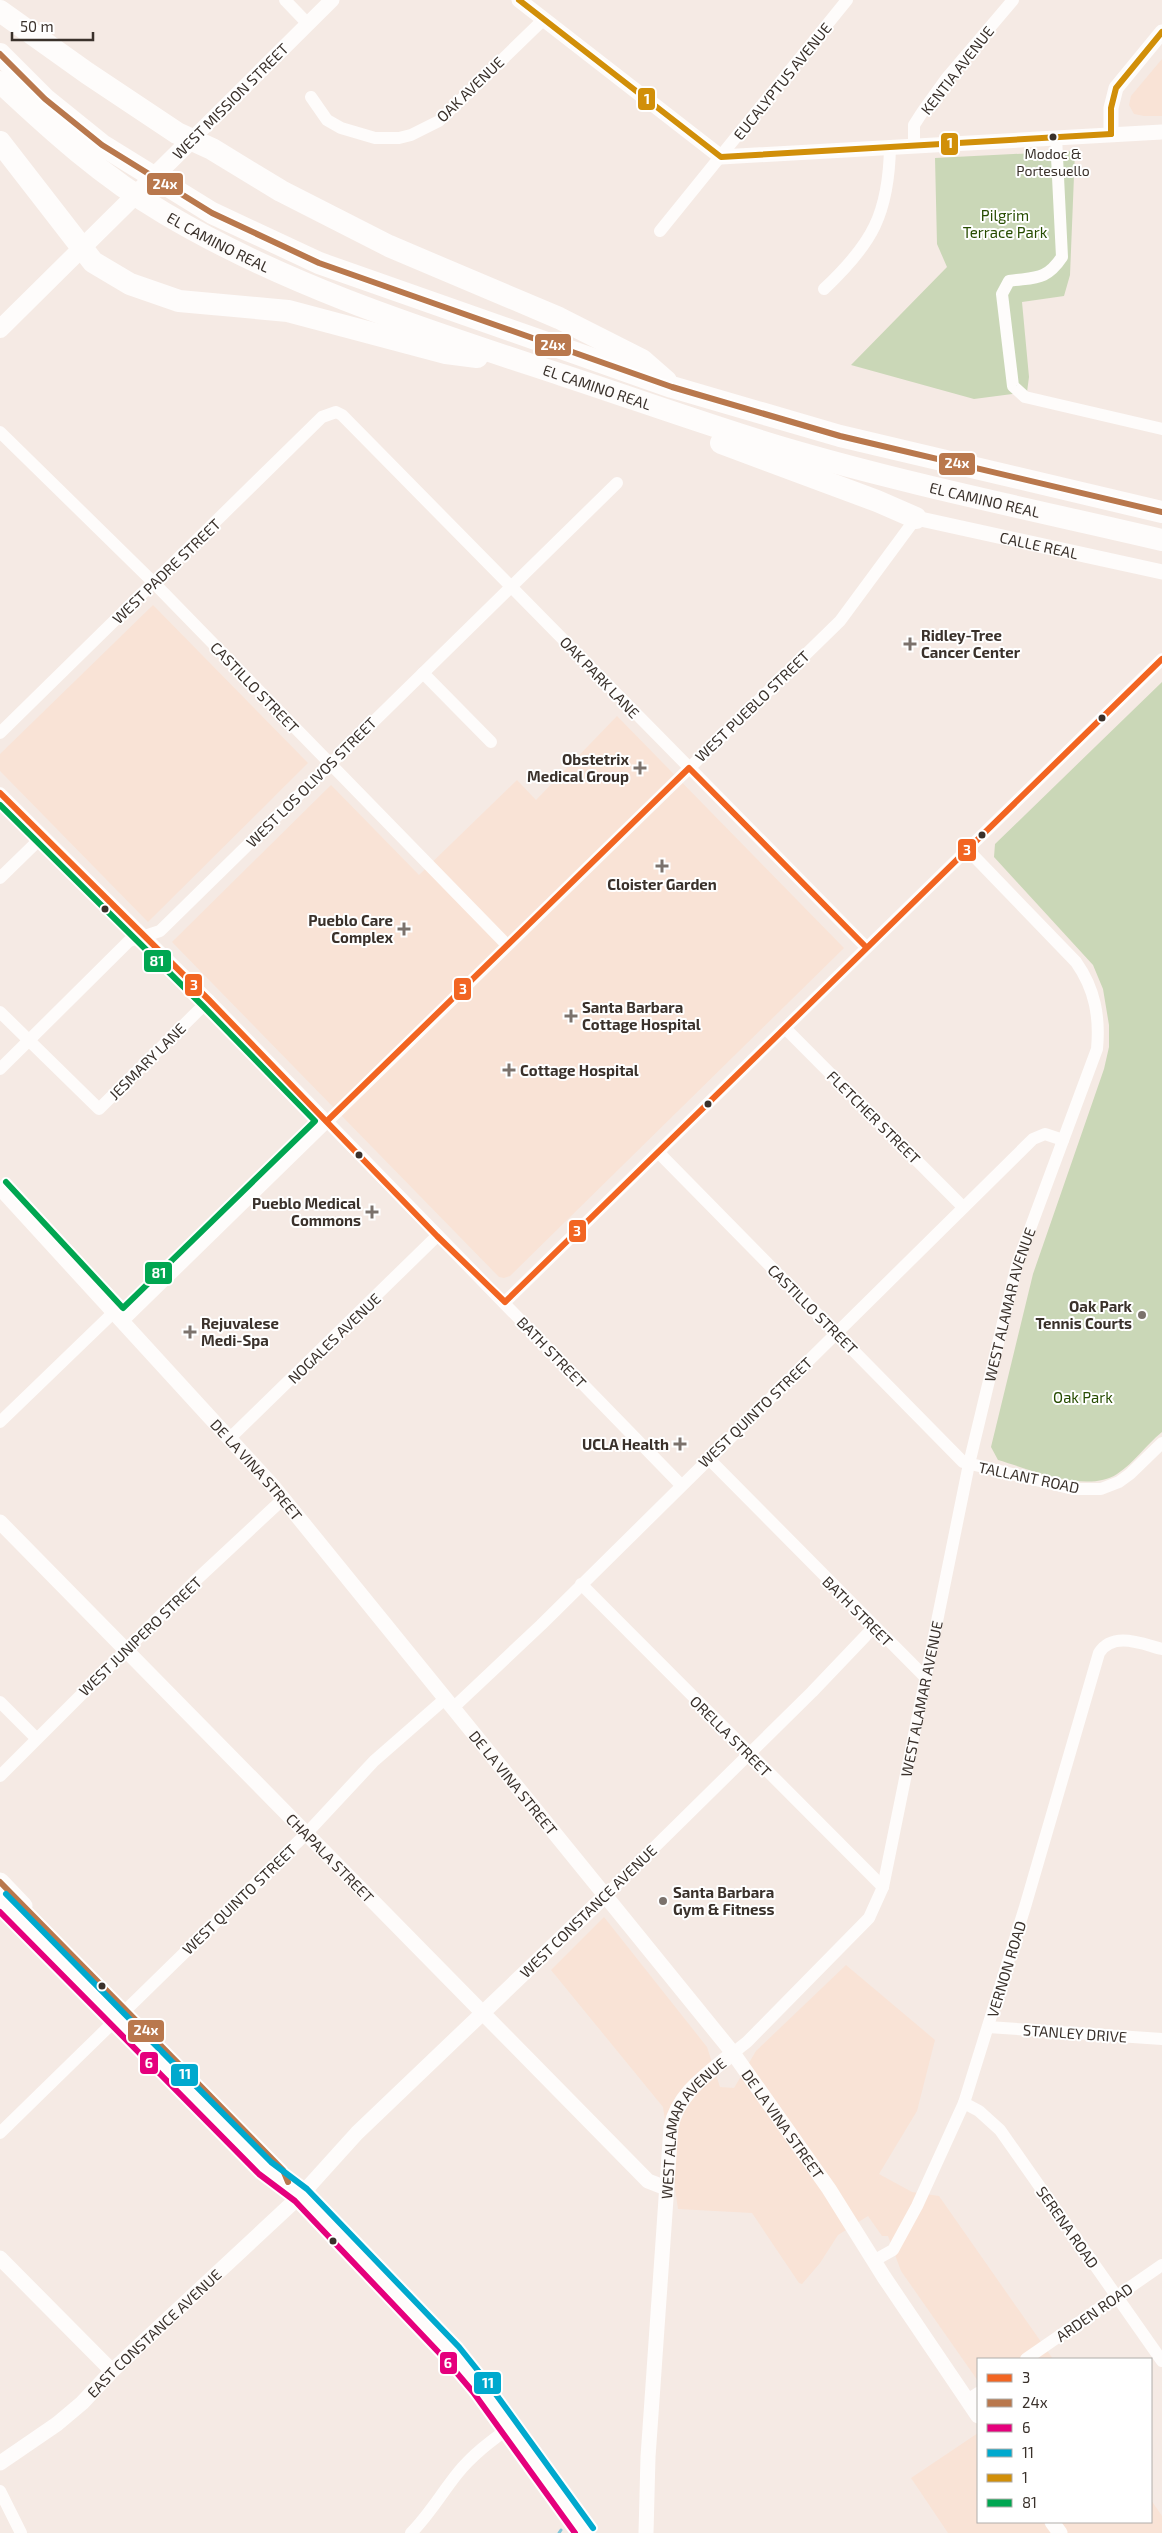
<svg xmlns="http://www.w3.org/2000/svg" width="1162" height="2533" font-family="'Exo 2',sans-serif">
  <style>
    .built { fill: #f9e3d6 }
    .green { fill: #cad7b7 }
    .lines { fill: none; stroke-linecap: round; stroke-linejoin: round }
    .stream { stroke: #7fc6d7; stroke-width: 3 }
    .minor { stroke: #fefcfb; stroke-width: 12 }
    .tertiary { stroke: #fefcfb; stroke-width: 15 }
    .secondary { stroke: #fefcfb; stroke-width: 18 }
    .primary { stroke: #fefcfb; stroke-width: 19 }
    .motorway { stroke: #fefcfb; stroke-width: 22 }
    .bus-1-casing { stroke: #fff; stroke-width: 10 }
    .bus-2-casing { stroke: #fff; stroke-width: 10 }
    .bus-3-casing { stroke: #fff; stroke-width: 10 }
    .bus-4-casing { stroke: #fff; stroke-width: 10 }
    .bus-5-casing { stroke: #fff; stroke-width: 10 }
    .bus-6-casing { stroke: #fff; stroke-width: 10 }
    .bus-1 { stroke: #f26522; stroke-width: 6 }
    .bus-2 { stroke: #b9784d; stroke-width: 6 }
    .bus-3 { stroke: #e5007d; stroke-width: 6 }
    .bus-4 { stroke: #00a9ce; stroke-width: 6 }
    .bus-5 { stroke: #d18f09; stroke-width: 6 }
    .bus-6 { stroke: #00a651; stroke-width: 6 }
    .bus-dot { fill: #3a312b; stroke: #fff; stroke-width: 2 }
    .poi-dot { fill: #7b726c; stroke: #fff; stroke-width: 2 }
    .labels { text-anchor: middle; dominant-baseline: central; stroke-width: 4; stroke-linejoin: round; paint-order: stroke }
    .bus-label { font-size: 14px; fill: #3a312b; stroke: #fff }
    .street-label { font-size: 15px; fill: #3a312b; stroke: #fff }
    .park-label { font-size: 15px; fill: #274c01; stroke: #fff }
    .poi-label { font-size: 15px; font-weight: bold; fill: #3a312b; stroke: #fff; text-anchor: start }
    .line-badge { stroke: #fff; stroke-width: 2 }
    .badge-label { font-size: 14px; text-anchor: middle; font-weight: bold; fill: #fff }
  </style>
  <rect width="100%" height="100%" fill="#f5eae4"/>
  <g class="built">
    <polygon points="1162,59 1162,116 1144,116 1134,114 1129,105 1131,96"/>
    <polygon points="153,605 308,763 148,922 0,771 0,754"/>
    <polygon points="617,716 844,948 510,1276 504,1278 499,1277 172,942 331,785 419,875 517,780 536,800"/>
    <polygon points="604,1917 707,2047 720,2087 734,2088 756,2051 846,1965 935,2040 917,2111 879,2174 912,2192 939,2196 1053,2359 978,2359 978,2381 901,2271 888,2236 882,2236 868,2216 838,2235 820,2263 802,2284 799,2283 752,2213 678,2209 663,2107 551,1970"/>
    <polygon points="978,2433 978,2522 1151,2522 1151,2500 1162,2516 1162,2533 948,2533 911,2478"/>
  </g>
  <g class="green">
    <polygon points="1075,151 1070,275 1064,296 1022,302 1029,377 1027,392 974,399 851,365 947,267 937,244 935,158"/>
    <path d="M1162,682V1432C1146,1445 1134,1463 1117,1474C1087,1494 1029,1469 998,1460L991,1447L1033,1274L1104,1069L1109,1047V1025L1103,989L1093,965L994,857L995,844Z"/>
  </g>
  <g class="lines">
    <polyline class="stream" points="559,2533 561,2530"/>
    <g class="minor">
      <polyline points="285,0 308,24"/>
      <polyline points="311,97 327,120 341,128 375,138 399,138 411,135 439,121 544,19"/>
      <path d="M1056,137L1062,257C1046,281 1035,277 1009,281L1002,294L1013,386L1025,397L1162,429"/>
      <polyline points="914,145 914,125 923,111 946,79 1013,0"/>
      <polyline points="660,231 847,0"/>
      <path d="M824,289C872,244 889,214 890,146"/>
      <polyline points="0,432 154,583 507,945"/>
      <polyline points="423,673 491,742"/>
      <polyline points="0,733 322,417 336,412 342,415 866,947"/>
      <polyline points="0,793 209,1000 681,1485"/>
      <polyline points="0,878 43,836"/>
      <polyline points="0,1012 99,1109 209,1000"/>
      <polyline points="785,1028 963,1207"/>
      <polyline points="0,1069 129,941 160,931 617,483"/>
      <polyline points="659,1153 963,1462 1073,1489 1101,1489 1119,1482 1130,1474 1162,1443"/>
      <path d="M505,1302C724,1089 942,873 1162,659"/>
      <polyline points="123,1321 840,621 916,518"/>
      <polyline points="0,1422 114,1312"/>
      <polyline points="230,1438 437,1236"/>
      <polyline points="708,1458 926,1678"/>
      <polyline points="581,1584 883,1887"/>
      <polyline points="0,1702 36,1738"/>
      <polyline points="454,1707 541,1625 1033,1139 1045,1134 1063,1140"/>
      <polyline points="0,1776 194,1582 283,1499"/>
      <polyline points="606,1895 812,1692 874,1627"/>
      <polyline points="988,2027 1162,2039"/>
      <path id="s1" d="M733,2053L747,2042L869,1918L883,1887L969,1464L1017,1264L1097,1049C1100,1017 1095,989 1076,962L967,849"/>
      <polyline points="964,2103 979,2111 1000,2130 1162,2361"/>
      <polyline points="0,2133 306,1834 374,1761 446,1698"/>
      <path d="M875,2260L893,2250L917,2206L964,2103L1025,1907L1099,1653C1113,1631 1142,1644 1162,1649"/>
      <polyline points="1026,2359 1162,2265"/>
      <polyline points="967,2400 978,2393"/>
      <polyline points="0,2491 21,2533"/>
      <path d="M411,2533C429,2515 441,2494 457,2474C472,2455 491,2441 510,2427"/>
    </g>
    <g class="tertiary">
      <polyline points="519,0 721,157 1162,132"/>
      <polyline points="1111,134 1111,108 1116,88 1162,32"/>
      <polyline points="192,139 332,0"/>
      <path id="s2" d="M916,518L1162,572"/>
      <path id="s3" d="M0,1188L272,1485L733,2053L829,2189L884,2277L978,2416"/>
      <path id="s4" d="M0,1522L648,2181L666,2188"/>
      <polyline points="0,2258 112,2371"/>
      <path id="s5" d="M0,2463L57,2424L82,2403L112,2371L301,2195L357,2133L606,1895"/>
      <polyline points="1052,2522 1060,2533"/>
      <path id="s6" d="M646,2533L648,2457L671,2127C678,2093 708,2074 733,2053"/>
    </g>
    <polyline class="secondary" points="0,329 192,139"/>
    <g class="primary">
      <polyline points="0,1882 23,1906"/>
      <path d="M0,1900L265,2168C276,2179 290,2184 301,2195L452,2353L480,2387L586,2533"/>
    </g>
    <g class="motorway">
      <polyline points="0,11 87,73 177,133 212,149 281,191 389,246 559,318 642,360 666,381"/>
      <polyline points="0,54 45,99 102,145 212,213 319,263 672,387 840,436 1162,512"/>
      <path id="s7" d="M0,82C51,130 103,177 164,213C288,287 426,330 562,375C635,399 707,425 780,447C905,484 1034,510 1162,540"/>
      <polyline points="0,142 93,262 130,284 179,301 288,311 446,353 477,357"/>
      <polyline points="721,443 877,501 916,518"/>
    </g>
    <defs>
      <g id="bus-1">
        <polyline points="0,793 209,1000 437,1236 505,1302 1162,659"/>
        <polyline points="327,1121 689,768 866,947"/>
      </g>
      <g id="bus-2">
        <polyline points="0,54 45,99 102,145 212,213 319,263 672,387 840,436 1162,512"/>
        <polyline points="0,1882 283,2170 288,2182"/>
      </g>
      <polyline id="bus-3" points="0,1912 259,2174 295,2201 445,2359 473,2392 575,2533"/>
      <polyline id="bus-4" points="6,1894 271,2162 307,2189 459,2347 487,2382 593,2528"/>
      <g id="bus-5">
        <polyline points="519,0 721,157 1111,134"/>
        <polyline points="1111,134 1111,108 1116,88 1162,32"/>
      </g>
      <polyline id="bus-6" points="0,805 203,1006 315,1121 123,1308 6,1182"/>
    </defs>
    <use href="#bus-1" class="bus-1-casing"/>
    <use href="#bus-2" class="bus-2-casing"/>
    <use href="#bus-3" class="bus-3-casing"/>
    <use href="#bus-4" class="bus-4-casing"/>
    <use href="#bus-5" class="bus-5-casing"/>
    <use href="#bus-6" class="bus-6-casing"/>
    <use href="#bus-1" class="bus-1"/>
    <use href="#bus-2" class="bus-2"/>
    <use href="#bus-3" class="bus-3"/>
    <use href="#bus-4" class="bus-4"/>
    <use href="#bus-5" class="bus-5"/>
    <use href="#bus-6" class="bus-6"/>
  </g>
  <g class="bus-dot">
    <circle cx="1053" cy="137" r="4.5"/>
    <circle cx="1102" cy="718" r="4.5"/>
    <circle cx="982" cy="835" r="4.5"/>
    <circle cx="105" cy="909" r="4.5"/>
    <circle cx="708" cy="1104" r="4.5"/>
    <circle cx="359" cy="1155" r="4.5"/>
    <circle cx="102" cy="1986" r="4.5"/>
    <circle cx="333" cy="2241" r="4.5"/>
  </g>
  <g class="poi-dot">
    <path d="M907.5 636.5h5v5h5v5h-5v5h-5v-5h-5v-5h5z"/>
    <path d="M637.5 760.5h5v5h5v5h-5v5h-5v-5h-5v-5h5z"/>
    <path d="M659.5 858.5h5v5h5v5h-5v5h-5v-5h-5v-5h5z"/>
    <path d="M401.5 921.5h5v5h5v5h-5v5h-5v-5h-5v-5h5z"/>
    <path d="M568.5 1008.5h5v5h5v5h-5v5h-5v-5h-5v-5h5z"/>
    <path d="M506.5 1062.5h5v5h5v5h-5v5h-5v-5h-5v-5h5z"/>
    <path d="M369.5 1204.5h5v5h5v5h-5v5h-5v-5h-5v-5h5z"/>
    <circle cx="1142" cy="1315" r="5"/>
    <path d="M187.5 1324.5h5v5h5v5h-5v5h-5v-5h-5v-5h5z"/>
    <path d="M677.5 1436.5h5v5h5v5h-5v5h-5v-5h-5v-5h5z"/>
    <circle cx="663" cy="1901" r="5"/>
  </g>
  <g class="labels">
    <g class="bus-label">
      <text x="1053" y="153">Modoc &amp;<tspan x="1053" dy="17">Portesuello</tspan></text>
    </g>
    <g class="street-label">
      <text transform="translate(957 70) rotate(-52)">KENTIA AVENUE</text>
      <text transform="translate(782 81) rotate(-51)">EUCALYPTUS AVENUE</text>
      <text transform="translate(470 89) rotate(-44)">OAK AVENUE</text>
      <text transform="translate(230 101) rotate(-45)">WEST MISSION STREET</text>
      <text stroke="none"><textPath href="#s7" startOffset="272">EL CAMINO REAL</textPath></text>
      <text stroke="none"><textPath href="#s7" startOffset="678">EL CAMINO REAL</textPath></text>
      <text stroke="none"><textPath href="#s7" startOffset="1082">EL CAMINO REAL</textPath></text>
      <text stroke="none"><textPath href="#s2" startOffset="126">CALLE REAL</textPath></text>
      <text transform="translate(166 571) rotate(-44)">WEST PADRE STREET</text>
      <text transform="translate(600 677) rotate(46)">OAK PARK LANE</text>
      <text transform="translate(255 687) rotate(46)">CASTILLO STREET</text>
      <text transform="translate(752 706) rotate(-44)">WEST PUEBLO STREET</text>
      <text transform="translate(311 782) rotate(-45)">WEST LOS OLIVOS STREET</text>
      <text transform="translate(147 1061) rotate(-45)">JESMARY LANE</text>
      <text transform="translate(874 1117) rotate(45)">FLETCHER STREET</text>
      <text stroke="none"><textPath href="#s1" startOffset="822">WEST ALAMAR AVENUE</textPath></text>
      <text transform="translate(813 1309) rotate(45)">CASTILLO STREET</text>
      <text transform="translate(334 1338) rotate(-44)">NOGALES AVENUE</text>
      <text transform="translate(552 1352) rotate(46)">BATH STREET</text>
      <text transform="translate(755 1412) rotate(-44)">WEST QUINTO STREET</text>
      <text stroke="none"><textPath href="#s3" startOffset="381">DE LA VINA STREET</textPath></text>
      <text transform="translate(1029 1477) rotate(12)">TALLANT ROAD</text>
      <text transform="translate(858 1611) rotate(45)">BATH STREET</text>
      <text transform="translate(140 1636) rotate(-44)">WEST JUNIPERO STREET</text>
      <text stroke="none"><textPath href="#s1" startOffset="418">WEST ALAMAR AVENUE</textPath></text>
      <text transform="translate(731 1736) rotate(45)">ORELLA STREET</text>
      <text stroke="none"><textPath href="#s3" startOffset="786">DE LA VINA STREET</textPath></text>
      <text stroke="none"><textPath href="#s4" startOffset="471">CHAPALA STREET</textPath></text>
      <text transform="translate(239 1899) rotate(-44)">WEST QUINTO STREET</text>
      <text transform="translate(588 1911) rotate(-44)">WEST CONSTANCE AVENUE</text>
      <text transform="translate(1006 1969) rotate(-73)">VERNON ROAD</text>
      <text transform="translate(1075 2033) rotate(4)">STANLEY DRIVE</text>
      <text stroke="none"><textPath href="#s3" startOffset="1221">DE LA VINA STREET</textPath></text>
      <text stroke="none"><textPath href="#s6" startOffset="414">WEST ALAMAR AVENUE</textPath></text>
      <text transform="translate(1068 2227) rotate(55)">SERENA ROAD</text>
      <text transform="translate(1094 2312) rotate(-35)">ARDEN ROAD</text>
      <text stroke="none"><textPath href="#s5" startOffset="202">EAST CONSTANCE AVENUE</textPath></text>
    </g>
    <g class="park-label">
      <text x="1005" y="215">Pilgrim<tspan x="1005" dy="17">Terrace Park</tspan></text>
      <text x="1083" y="1397">Oak Park</text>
    </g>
    <g class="poi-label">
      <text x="921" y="635">Ridley-Tree<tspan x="921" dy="17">Cancer Center</tspan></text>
      <text x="629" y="759" text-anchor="end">Obstetrix<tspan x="629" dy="17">Medical Group</tspan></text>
      <text x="662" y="884" text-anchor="middle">Cloister Garden</text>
      <text x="393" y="920" text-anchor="end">Pueblo Care<tspan x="393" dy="17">Complex</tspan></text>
      <text x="582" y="1007">Santa Barbara<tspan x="582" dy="17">Cottage Hospital</tspan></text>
      <text x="520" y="1070">Cottage Hospital</text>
      <text x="361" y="1203" text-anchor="end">Pueblo Medical<tspan x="361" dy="17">Commons</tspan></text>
      <text x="1132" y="1306" text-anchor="end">Oak Park<tspan x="1132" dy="17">Tennis Courts</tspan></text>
      <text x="201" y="1323">Rejuvalese<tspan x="201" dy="17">Medi-Spa</tspan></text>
      <text x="669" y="1444" text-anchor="end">UCLA Health</text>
      <text x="673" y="1892">Santa Barbara<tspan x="673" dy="17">Gym &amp; Fitness</tspan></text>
    </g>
  </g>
  <g class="line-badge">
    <rect x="637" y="87" width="19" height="24" rx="5" fill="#d18f09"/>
    <rect x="940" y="132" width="19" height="24" rx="5" fill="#d18f09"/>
    <rect x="146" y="172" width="38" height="24" rx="5" fill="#b9784d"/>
    <rect x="534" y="333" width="38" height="24" rx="5" fill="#b9784d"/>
    <rect x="938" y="452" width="38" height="24" rx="5" fill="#b9784d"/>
    <rect x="957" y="838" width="20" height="24" rx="5" fill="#f26522"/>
    <rect x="143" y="949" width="29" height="24" rx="5" fill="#00a651"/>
    <rect x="184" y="973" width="19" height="24" rx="5" fill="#f26522"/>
    <rect x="453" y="977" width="19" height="24" rx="5" fill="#f26522"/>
    <rect x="568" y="1219" width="19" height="24" rx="5" fill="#f26522"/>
    <rect x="144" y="1261" width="29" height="24" rx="5" fill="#00a651"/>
    <rect x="127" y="2019" width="38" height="24" rx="5" fill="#b9784d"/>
    <rect x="139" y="2051" width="20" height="24" rx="5" fill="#e5007d"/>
    <rect x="170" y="2063" width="29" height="24" rx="5" fill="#00a9ce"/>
    <rect x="439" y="2351" width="19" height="24" rx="5" fill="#e5007d"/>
    <rect x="473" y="2371" width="29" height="24" rx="5" fill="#00a9ce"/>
  </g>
  <g class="badge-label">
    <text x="647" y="104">1</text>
    <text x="950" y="148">1</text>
    <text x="165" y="189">24x</text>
    <text x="553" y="350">24x</text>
    <text x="957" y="468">24x</text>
    <text x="967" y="855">3</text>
    <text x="157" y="966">81</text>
    <text x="194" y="990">3</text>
    <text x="463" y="994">3</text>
    <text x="577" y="1236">3</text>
    <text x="159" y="1278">81</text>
    <text x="146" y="2035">24x</text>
    <text x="149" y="2068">6</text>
    <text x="185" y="2079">11</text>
    <text x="448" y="2368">6</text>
    <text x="488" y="2388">11</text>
  </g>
  <rect x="977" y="2358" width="175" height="165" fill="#ffffff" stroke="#b0adaa"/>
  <rect x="987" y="2374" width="25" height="8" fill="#f26522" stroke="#b0adaa"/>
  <text x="1022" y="2383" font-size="15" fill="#3a312b">3</text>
  <rect x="987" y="2399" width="25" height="8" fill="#b9784d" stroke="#b0adaa"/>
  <text x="1022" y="2408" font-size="15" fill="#3a312b">24x</text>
  <rect x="987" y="2424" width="25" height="8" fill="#e5007d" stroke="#b0adaa"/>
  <text x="1022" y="2433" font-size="15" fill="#3a312b">6</text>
  <rect x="987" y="2449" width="25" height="8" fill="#00a9ce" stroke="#b0adaa"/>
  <text x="1022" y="2458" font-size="15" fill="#3a312b">11</text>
  <rect x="987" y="2474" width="25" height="8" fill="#d18f09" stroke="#b0adaa"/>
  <text x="1022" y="2483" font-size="15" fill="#3a312b">1</text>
  <rect x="987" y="2499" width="25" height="8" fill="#00a651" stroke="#b0adaa"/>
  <text x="1022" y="2508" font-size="15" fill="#3a312b">81</text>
  <path d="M12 32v8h81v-8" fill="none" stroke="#3a312b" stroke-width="2.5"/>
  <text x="20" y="32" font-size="15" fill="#3a312b" stroke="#ffffff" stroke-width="4" paint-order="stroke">50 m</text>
</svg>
